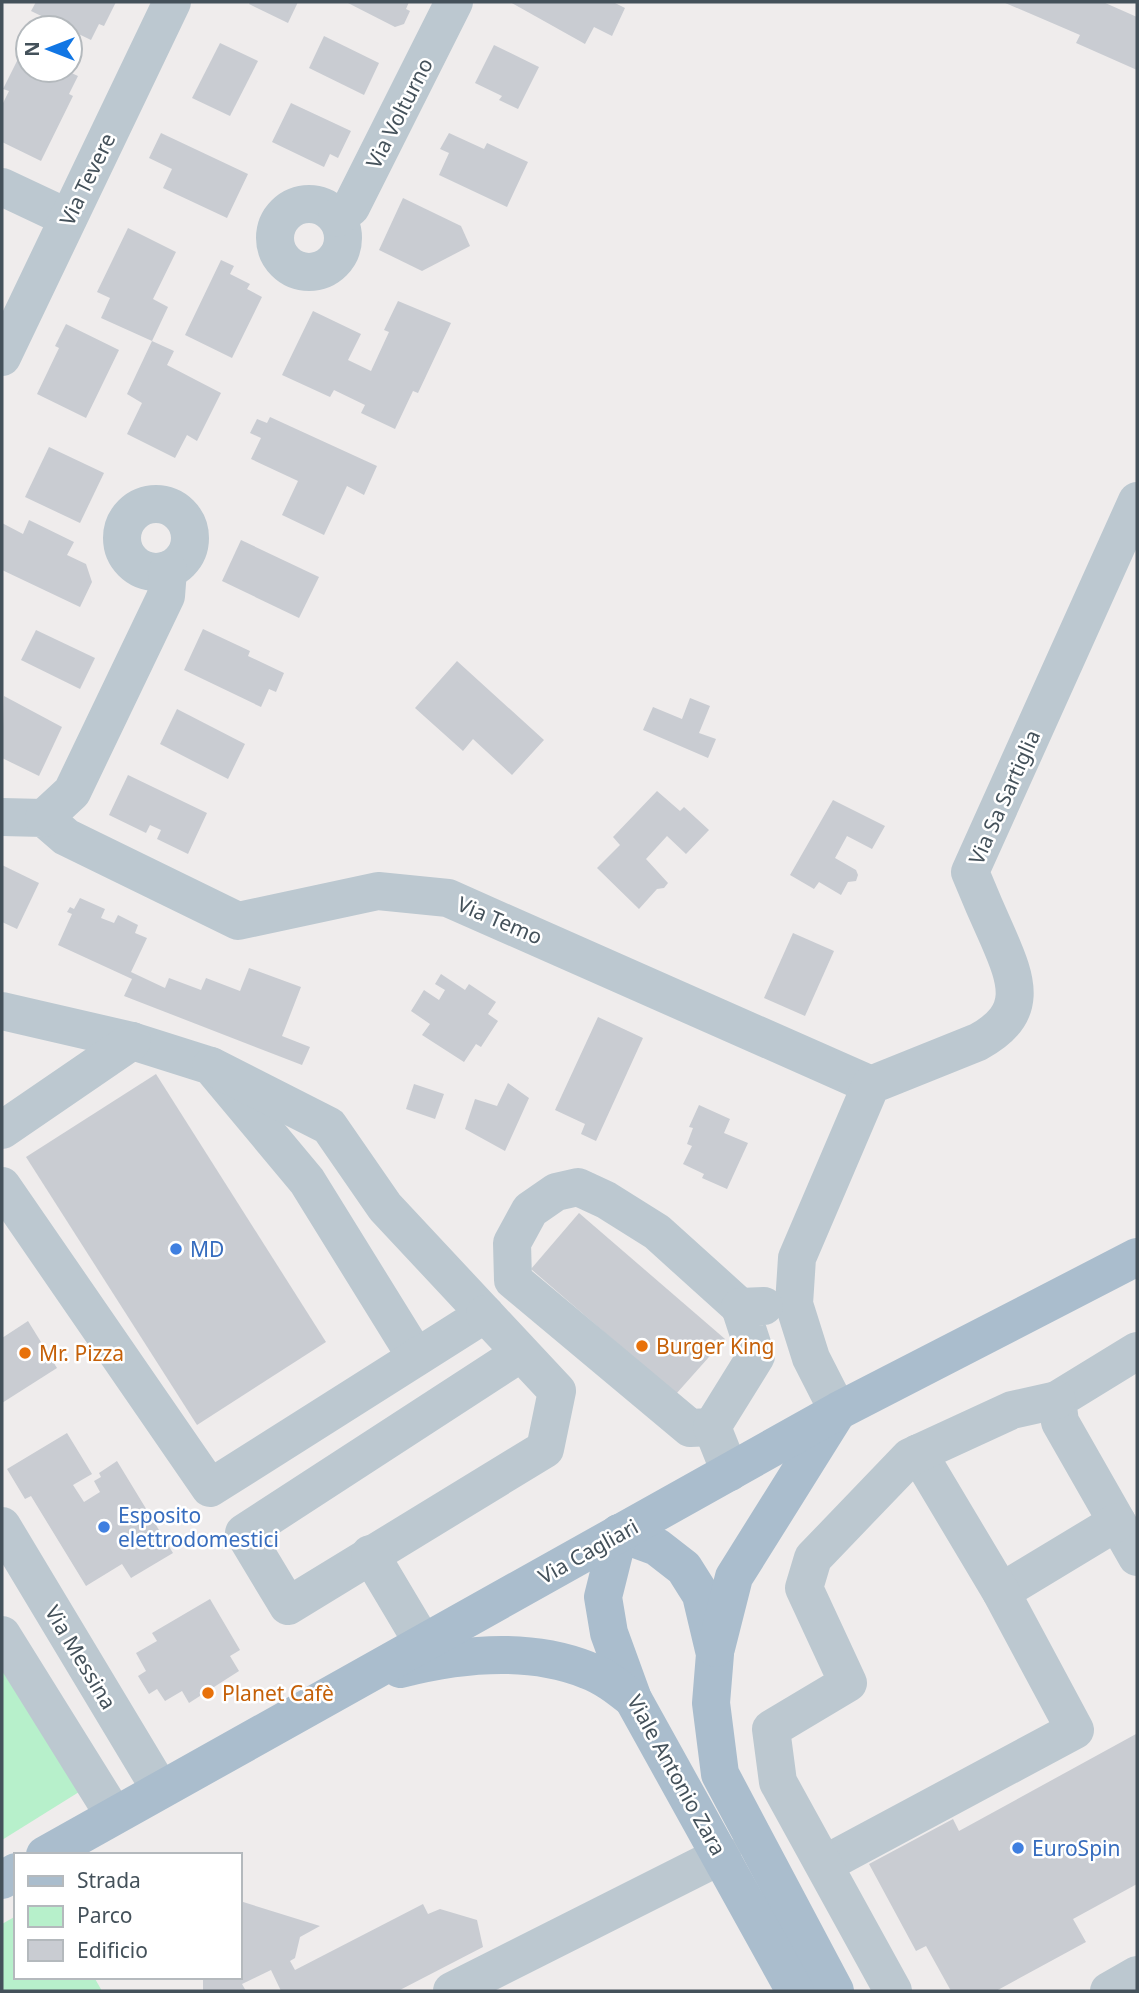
<svg xmlns="http://www.w3.org/2000/svg" width="1139" height="1993" font-family="'Noto Sans',sans-serif">
  <style>
    .green { fill: #b7f0cb }
    .building { fill: #c9ccd2 }
    .lines { fill: none; stroke-linecap: round; stroke-linejoin: round }
    .minor { stroke: #bcc8d0; stroke-width: 38 }
    .major { stroke: #aabdcd; stroke-width: 38 }
    .shop-dot { fill: #3f7fe0; stroke: #fff; stroke-width: 2.5 }
    .food-dot { fill: #e8710a; stroke: #fff; stroke-width: 2.5 }
    .labels { text-anchor: middle; dominant-baseline: central; stroke-width: 5; stroke-linejoin: round; paint-order: stroke }
    .street-label { font-size: 21px; fill: #44515a; stroke: #fff }
    .shop-label { font-size: 21px; fill: #366cbe; stroke: #fff; text-anchor: start }
    .food-label { font-size: 21px; fill: #c56008; stroke: #fff; text-anchor: start }
  </style>
  <rect width="100%" height="100%" fill="#efecec"/>
  <g class="green">
    <polygon points="2,1647 87,1787 2,1840"/>
    <polygon points="16,1916 16,1977 94,1977 102,1991 2,1991 2,1924"/>
  </g>
  <g class="building">
    <polygon points="36,2 116,2 104,26 99,24 91,40 31,11"/>
    <polygon points="250,2 298,2 288,23 249,4"/>
    <polygon points="346,2 409,2 406,9 410,11 404,24 395,27"/>
    <polygon points="510,2 613,2 625,8 612,36 594,27 585,44"/>
    <polygon points="1003,2 1103,2 1137,17 1137,70 1076,43 1080,35"/>
    <polygon points="324,36 379,63 364,95 309,68"/>
    <polygon points="220,43 258,61 230,116 192,98"/>
    <polygon points="494,45 539,67 518,109 499,100 502,96 475,83"/>
    <polygon points="23,49 28,52 28,70 65,70 78,76 69,94 73,96 41,161 2,142 2,105 9,91 3,89"/>
    <polygon points="291,103 351,131 338,158 330,154 324,167 272,142"/>
    <polygon points="161,133 248,174 227,218 163,188 172,169 149,158"/>
    <polygon points="449,133 484,149 487,143 528,162 507,207 439,175 449,153 440,149"/>
    <polygon points="403,198 461,226 470,246 422,271 379,250"/>
    <polygon points="128,228 176,252 153,299 168,307 152,341 174,351 167,365 221,393 197,441 187,435 175,458 127,434 142,403 127,394 152,341 101,318 110,298 97,292"/>
    <polygon points="221,260 234,266 230,274 250,284 247,289 262,297 232,358 185,335"/>
    <polygon points="398,301 451,323 418,393 413,391 395,429 361,413 365,405 334,390 330,397 282,375 313,311 361,334 348,360 371,371 389,332 384,330"/>
    <polygon points="66,324 119,350 86,418 37,394 59,348 55,346"/>
    <polygon points="270,417 377,466 364,495 347,486 324,535 282,515 298,481 251,459 261,438 250,433 257,419 267,423"/>
    <polygon points="49,447 104,473 80,523 25,497"/>
    <polygon points="29,520 74,542 67,555 86,564 92,582 80,607 2,570 2,523 23,534"/>
    <polygon points="241,540 319,577 299,618 222,581"/>
    <polygon points="203,629 250,651 248,656 284,673 276,692 269,689 261,707 184,670"/>
    <polygon points="36,630 95,658 80,689 21,660"/>
    <polygon points="457,661 544,740 512,775 473,739 463,751 415,708"/>
    <polygon points="4,696 62,727 39,776 2,758"/>
    <polygon points="690,698 710,706 699,733 716,739 708,758 643,730 653,707 682,719"/>
    <polygon points="177,709 245,744 228,779 160,744"/>
    <polygon points="128,775 207,813 188,854 157,839 161,830 150,825 146,833 109,815"/>
    <polygon points="657,791 680,811 684,807 709,830 686,854 667,836 646,859 668,883 664,888 657,889 639,909 597,868 620,845 613,837"/>
    <polygon points="833,800 885,826 872,849 847,836 835,858 856,870 858,875 856,881 848,882 841,895 819,882 814,889 790,875"/>
    <polygon points="2,865 39,883 17,929 2,922"/>
    <polygon points="80,898 105,909 101,918 114,923 118,915 138,925 135,933 147,938 131,972 165,988 169,978 201,990 206,978 240,991 249,968 301,987 282,1036 310,1047 302,1065 124,996 132,979 58,945 72,914 67,912 70,907 74,909"/>
    <polygon points="793,933 834,951 805,1016 764,998"/>
    <polygon points="441,974 465,990 469,984 496,1002 488,1014 498,1021 481,1047 476,1044 464,1062 422,1035 430,1024 411,1011 424,990 439,1000 445,990 435,984"/>
    <polygon points="598,1017 643,1038 596,1141 581,1134 585,1124 555,1110"/>
    <polygon points="156,1074 326,1342 197,1425 26,1157"/>
    <polygon points="508,1083 529,1098 505,1151 465,1129 475,1099 497,1106"/>
    <polygon points="414,1084 444,1094 435,1119 406,1109"/>
    <polygon points="699,1105 730,1119 724,1133 748,1143 727,1189 702,1178 704,1174 683,1164 692,1146 687,1144 693,1128 689,1127"/>
    <polygon points="579,1213 725,1339 676,1394 531,1269"/>
    <polygon points="28,1321 57,1368 2,1403 2,1338"/>
    <polygon points="67,1433 92,1474 73,1485 84,1502 100,1492 94,1481 101,1477 99,1473 117,1461 173,1553 131,1578 122,1564 86,1586 31,1496 25,1499 7,1469"/>
    <polygon points="210,1599 240,1650 230,1656 239,1671 189,1703 182,1691 165,1701 157,1689 149,1694 138,1676 146,1671 136,1653 157,1641 152,1633"/>
    <polygon points="1136,1734 1137,1884 1073,1919 1086,1942 996,1991 951,1991 926,1946 916,1951 869,1864 953,1819 959,1831"/>
    <polygon points="240,1901 320,1926 300,1937 295,1958 290,1961 295,1970 423,1904 428,1914 440,1909 477,1920 483,1947 398,1991 281,1991 271,1970 242,1984 246,1991 203,1991 203,1977 240,1977"/>
  </g>
  <g class="lines">
    <g class="minor">
      <polyline points="2,187 68,218"/>
      <circle cx="309" cy="238" r="34"/>
      <polyline points="337,218 351,207 454,2"/>
      <polyline points="2,357 172,2"/>
      <circle cx="156" cy="538" r="34"/>
      <polyline points="2,817 44,818 66,837 238,921 378,891 448,898 871,1085"/>
      <polyline points="44,818 72,792 166,596 168,570"/>
      <polyline points="2,1011 132,1041 211,1066 307,1181 416,1357"/>
      <polyline points="2,1130 132,1041"/>
      <polyline points="2,1186 210,1488 485,1314 385,1207 329,1126 211,1066"/>
      <polyline points="485,1314 557,1391 545,1449 288,1606 244,1533 521,1353"/>
      <polyline points="1137,1351 1057,1400 1060,1422 1137,1557"/>
      <path d="M838,1411L811,1358L794,1304L797,1258L871,1085L978,1042C1030,1014 1017,981 998,937C988,915 979,894 970,872L1137,501"/>
      <polyline points="712,1427 690,1428 513,1280 512,1243 530,1210 556,1192 578,1187 606,1200 657,1232 740,1307"/>
      <polyline points="730,1472 712,1427 756,1356 740,1307 764,1306"/>
      <polyline points="2,1526 160,1789"/>
      <polyline points="370,1554 423,1643"/>
      <polyline points="1001,1592 1117,1522"/>
      <polyline points="2,1635 114,1815"/>
      <polyline points="825,1864 1075,1730 1001,1592 918,1453"/>
      <polyline points="452,1991 722,1855"/>
      <polyline points="893,1991 778,1782 771,1729 848,1683 804,1588 813,1558 910,1457 1012,1410 1057,1400"/>
      <polyline points="1109,1991 1137,1975"/>
    </g>
    <g class="major">
      <polyline points="619,1533 657,1547 684,1568 701,1595 715,1654 711,1703 720,1774 835,1991"/>
      <polyline points="619,1533 603,1597 609,1633 633,1699 795,1991"/>
      <polyline points="716,1648 734,1577 836,1414"/>
      <path d="M400,1669C459,1654 529,1647 587,1670C604,1676 619,1688 633,1699"/>
      <polyline points="45,1855 838,1411 1137,1257"/>
      <polyline points="2,1880 16,1872"/>
    </g>
  </g>
  <g class="shop-dot">
    <circle cx="176" cy="1249" r="7"/>
    <circle cx="104" cy="1527" r="7"/>
    <circle cx="1018" cy="1848" r="7"/>
  </g>
  <g class="food-dot">
    <circle cx="642" cy="1346" r="7"/>
    <circle cx="25" cy="1353" r="7"/>
    <circle cx="208" cy="1693" r="7"/>
  </g>
  <g class="labels">
    <g class="street-label">
      <text transform="translate(399 113) rotate(-63)">Via Volturno</text>
      <text transform="translate(87 179) rotate(-64)">Via Tevere</text>
      <text transform="translate(1004 797) rotate(-66)">Via Sa Sartiglia</text>
      <text transform="translate(500 920) rotate(23)">Via Temo</text>
      <text transform="translate(588 1551) rotate(-29)">Via Cagliari</text>
      <text transform="translate(81 1657) rotate(59)">Via Messina</text>
      <text transform="translate(677 1775) rotate(61)">Viale Antonio Zara</text>
    </g>
    <g class="shop-label">
      <text x="190" y="1249">MD</text>
      <text x="118" y="1515">Esposito<tspan x="118" dy="24">elettrodomestici</tspan></text>
      <text x="1032" y="1848">EuroSpin</text>
    </g>
    <g class="food-label">
      <text x="656" y="1346">Burger King</text>
      <text x="39" y="1353">Mr. Pizza</text>
      <text x="222" y="1693">Planet Cafè</text>
    </g>
  </g>
  <rect width="1139" height="1993" fill="none" stroke="#44515a" stroke-width="7"/>
  <rect x="14" y="1853" width="228" height="126" fill="#ffffff" stroke="#b4b9bd" stroke-width="2"/>
  <rect x="28" y="1876" width="35" height="10" fill="#aabdcd" stroke="#b4b9bd" stroke-width="2"/>
  <text x="77" y="1888" font-size="21" fill="#44515a">Strada</text>
  <rect x="28" y="1906" width="35" height="21" fill="#b7f0cb" stroke="#b4b9bd" stroke-width="2"/>
  <text x="77" y="1923" font-size="21" fill="#44515a">Parco</text>
  <rect x="28" y="1940" width="35" height="21" fill="#c9ccd2" stroke="#b4b9bd" stroke-width="2"/>
  <text x="77" y="1958" font-size="21" fill="#44515a">Edificio</text>
  <g transform="translate(49 49) rotate(270)"><circle r="33" fill="#ffffff" stroke="#b4b9bd" stroke-width="2"/>
  <path d="M0-5L12 26L0 18L-12 26Z" fill="#1176e4"/>
  <text y="-10" font-size="19" font-weight="bold" text-anchor="middle" fill="#44515a">N</text>
  </g>
</svg>
